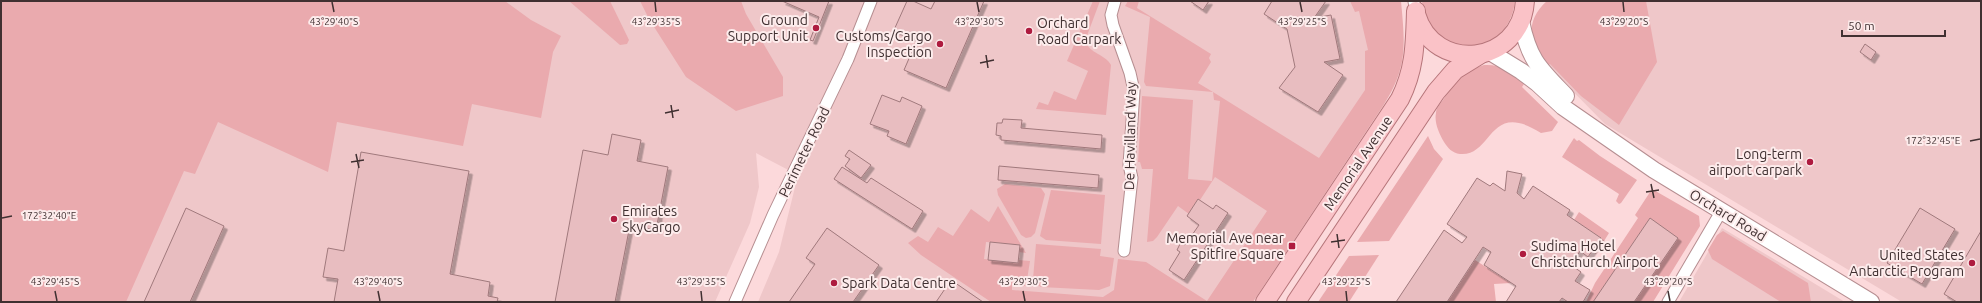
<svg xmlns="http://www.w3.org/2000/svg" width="1982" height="303" font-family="Ubuntu,sans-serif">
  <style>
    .built { fill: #efc7c9 }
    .green { fill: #eaaaae }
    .building { fill: #e8bdc0; stroke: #a0797c; filter: url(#shadow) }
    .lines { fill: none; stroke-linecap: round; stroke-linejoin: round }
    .street-casing { stroke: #b68e91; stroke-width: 13 }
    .secondary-casing { stroke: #b68e91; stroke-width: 18 }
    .primary-casing { stroke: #b6757a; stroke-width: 20 }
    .street { stroke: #fff; stroke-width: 11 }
    .secondary { stroke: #fff; stroke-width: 16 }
    .primary { stroke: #fac2c7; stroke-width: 18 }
    .ticks { fill: none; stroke: #403031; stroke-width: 1.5 }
    .poi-dot { fill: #ae1b3f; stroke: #fdecec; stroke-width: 1.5 }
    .labels { text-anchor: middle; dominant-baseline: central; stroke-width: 4; stroke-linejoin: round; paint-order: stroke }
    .poi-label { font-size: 14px; fill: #403031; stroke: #fdecec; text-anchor: end }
    .street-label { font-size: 14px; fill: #403031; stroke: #fdecec }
    .ticks-label { font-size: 10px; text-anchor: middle; fill: #403031; stroke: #fdecec; stroke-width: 4; stroke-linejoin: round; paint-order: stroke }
  </style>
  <defs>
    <filter id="shadow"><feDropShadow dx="3.5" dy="3.5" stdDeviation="0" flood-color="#0004"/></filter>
  </defs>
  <rect width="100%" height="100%" fill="#fcd9db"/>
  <g class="built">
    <polygon points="1,1 1396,1 1402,52 1249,302 758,302 779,252 798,175 756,153 759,187 750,223 715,302 1,302"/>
    <polygon points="1547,1 1981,1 1981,302 1902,302 1605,124 1548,66"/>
    <polygon points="1722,228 1812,282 1845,302 1679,302"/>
  </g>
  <g class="green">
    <polygon points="1,1 505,1 531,20 561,36 553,52 541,118 472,104 463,146 337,122 328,172 218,122 195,174 184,171 126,302 1,302"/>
    <polygon points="569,1 610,1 629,40 627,44 620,45"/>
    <polygon points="640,1 741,1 746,14 783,77 783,96 736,111 686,77 649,19"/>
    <path d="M1093,1H1100L1085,41C1090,54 1105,54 1111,65L1106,115L1036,109L1039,102L1048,105L1054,91L1076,100L1088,71L1067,61Z"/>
    <path d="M1128,1H1139L1137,8L1211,54L1209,58L1211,62L1198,83L1213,92L1319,158L1365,90V51L1368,50L1359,11L1355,12L1350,1H1401C1405,45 1408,67 1383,106L1253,302H991L921,255L908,243L918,236L928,242L938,227L953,236L971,209L989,222L998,206L1026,253L1019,252L1020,245L986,242L984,259L1017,263L1018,260L1030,261L1026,286H1012V290L1103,297L1114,290L1118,259L1146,262L1207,301L1267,211L1215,177L1200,200L1198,199L1189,214L1178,206L1157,237L1153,241L1147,242L1153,169H1142L1140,162H1138L1142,96L1193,100L1188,179L1212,181L1220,101L1214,100L1213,92L1146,86L1144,82L1150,17L1125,6Z"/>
    <path d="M1422,1H1515C1508,62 1427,61 1422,1Z"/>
    <path d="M1547,1H1646L1657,62L1619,125L1581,96L1550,64L1547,66C1529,45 1524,21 1547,1Z"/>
    <path d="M1484,65C1501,64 1513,72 1524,84L1522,87L1558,122L1552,131L1541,133C1488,99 1493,157 1460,154C1452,153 1448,148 1444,142C1439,134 1434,122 1436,113C1436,108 1440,104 1443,100C1453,84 1465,70 1484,65Z"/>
    <polygon points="1428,136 1434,149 1443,159 1389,241 1357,242"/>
    <polygon points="1574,138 1577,141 1579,140 1600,156 1637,180 1621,203 1619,204 1616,201 1619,194 1562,157"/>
    <polygon points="1005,184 1041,188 1045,194 1035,233 1031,237 1026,238 1021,235 998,195 997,189"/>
    <polygon points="1652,189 1699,216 1700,226 1653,302 1634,302 1678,238 1650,218 1593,302 1586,302 1595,283 1638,218 1635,215"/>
    <polygon points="1051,190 1105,195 1101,244 1046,240 1040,236"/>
    <polygon points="1579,212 1609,233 1596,254 1592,251 1600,237 1574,220"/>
    <polygon points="1723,231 1808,283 1811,302 1781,302 1712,259 1708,250 1717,235"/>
    <polygon points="1036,244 1101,249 1100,256 1114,258 1110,286 1099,290 1041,287 1035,284 1033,279"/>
    <polygon points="1379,255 1349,302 1318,302 1349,256"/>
    <polygon points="1475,260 1511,283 1494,284 1496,302 1447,302"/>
  </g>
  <g class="building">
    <polygon points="782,1 829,1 813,41 810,40 819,17"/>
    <polygon points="907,1 913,1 931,9 935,1 984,1 946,88 904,70 917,40 894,30"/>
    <polygon points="1190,1 1209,1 1203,10"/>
    <polygon points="1272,1 1326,1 1314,18 1331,15 1340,59 1324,62 1343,75 1318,112 1279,88 1295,67 1287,29 1264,14"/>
    <polygon points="1865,44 1876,52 1871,60 1860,52"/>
    <polygon points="882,95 900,102 902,97 922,106 906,144 887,136 889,131 870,124"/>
    <polygon points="1003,119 1022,120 1021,128 1102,135 1101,149 1001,140 1001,136 996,135 997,123 1002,123"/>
    <polygon points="612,134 641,140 637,161 668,167 656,230 630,225 615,302 555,302 583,150 608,155"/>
    <polygon points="849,150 871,165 861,178 845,166 850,159 845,156"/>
    <polygon points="361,152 469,171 450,274 490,282 488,296 498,298 497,302 334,302 338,279 323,277 328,248 344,251"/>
    <polygon points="999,166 1099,175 1098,188 998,180"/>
    <polygon points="842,167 867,183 871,178 923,211 912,229 834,179"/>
    <polygon points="1507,171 1522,174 1517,193 1524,199 1533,186 1570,210 1567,215 1601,238 1588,257 1580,251 1571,265 1581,272 1575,281 1590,290 1583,302 1568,302 1562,298 1559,302 1506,302 1516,286 1484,265 1491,252 1483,247 1447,302 1396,302 1444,230 1462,243 1467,237 1447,224 1477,178 1490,186 1493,183 1505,191"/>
    <polygon points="1198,199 1213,209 1216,205 1228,213 1184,280 1169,270 1180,252 1177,250 1181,242 1185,245 1199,225 1187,216"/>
    <polygon points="186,208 224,226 190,302 144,302"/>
    <polygon points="1920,208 1955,229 1922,284 1887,263"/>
    <polygon points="1650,218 1678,238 1634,302 1593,302"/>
    <polygon points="827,228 879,265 853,302 789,302 815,264 806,258"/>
    <polygon points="1981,231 1981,302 1957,302 1944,294"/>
    <polygon points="990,242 1020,245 1018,263 988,260"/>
    <polygon points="951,280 983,302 936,302"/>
  </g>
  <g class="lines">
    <defs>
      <g id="street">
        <polyline points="1115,1 1111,15 1113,25 1130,73 1134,91 1129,165 1132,178 1124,251"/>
        <polyline points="1414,1 1414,2"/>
        <polyline points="735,302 773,215 848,59 871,1"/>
        <polyline points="1668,302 1722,210"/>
      </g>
      <g id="secondary">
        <path d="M1521,21C1529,60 1539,68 1566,96"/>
        <polyline points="1490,52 1521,71 1537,83 1563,107 1654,170 1871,302"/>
      </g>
      <g id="primary">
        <path d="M1416,14C1434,75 1521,65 1525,1"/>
        <path d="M1265,302L1400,99C1415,69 1415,44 1416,11"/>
        <polyline points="1296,302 1436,92 1455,70 1481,54"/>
      </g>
    </defs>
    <use href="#street" class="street-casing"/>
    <use href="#secondary" class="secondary-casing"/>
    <use href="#primary" class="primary-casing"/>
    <use href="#street" class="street"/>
    <use href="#secondary" class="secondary"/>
    <use href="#primary" class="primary"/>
  </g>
  <path class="ticks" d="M332,2L334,12M655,2L656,12M977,2L979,12M1300,2L1302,12M1623,2L1624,12M986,55L988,68M980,63L994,60M671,105L673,118M665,113L679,110M1970,141L1980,139M356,154L359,168M351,162L364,160M1651,184L1654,198M1646,192L1659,190M2,218L12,216M1337,234L1339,248M1331,242L1345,240M55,291L57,301M378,291L380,301M701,291L702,301M1023,291L1025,301M1346,291L1347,301M1668,291L1670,301"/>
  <g class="poi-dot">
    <circle cx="816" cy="28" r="4"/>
    <circle cx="1029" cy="31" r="4"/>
    <circle cx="940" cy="44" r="4"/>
    <circle cx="1810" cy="162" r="4"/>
    <circle cx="614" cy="219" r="4"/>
    <rect x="1288" y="242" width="8" height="8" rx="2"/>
    <circle cx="1523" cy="254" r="4"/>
    <circle cx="1972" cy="263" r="4"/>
    <circle cx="834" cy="283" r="4"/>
  </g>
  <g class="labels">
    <g class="poi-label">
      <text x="808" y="20">Ground<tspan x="808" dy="16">Support Unit</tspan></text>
      <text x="1037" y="23" text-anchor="start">Orchard<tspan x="1037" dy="16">Road Carpark</tspan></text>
      <text x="932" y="36">Customs/Cargo<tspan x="932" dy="16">Inspection</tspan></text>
      <text x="1802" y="154">Long-term<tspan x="1802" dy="16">airport carpark</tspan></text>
      <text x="622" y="211" text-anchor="start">Emirates<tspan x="622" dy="16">SkyCargo</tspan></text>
      <text x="1284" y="238">Memorial Ave near<tspan x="1284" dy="16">Spitfire Square</tspan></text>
      <text x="1531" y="246" text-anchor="start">Sudima Hotel<tspan x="1531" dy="16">Christchurch Airport</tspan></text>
      <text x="1964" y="255">United States<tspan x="1964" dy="16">Antarctic Program</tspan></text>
      <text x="842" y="283" text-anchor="start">Spark Data Centre</text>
    </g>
    <g class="street-label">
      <text transform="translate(1130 136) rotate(-89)">De Havilland Way</text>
      <text transform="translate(804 152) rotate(-64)">Perimeter Road</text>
      <text transform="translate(1358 163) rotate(-56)">Memorial Avenue</text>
      <text transform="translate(1728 215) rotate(31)">Orchard Road</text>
    </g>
  </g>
  <g class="ticks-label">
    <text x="334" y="25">43°29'40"S</text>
    <text x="656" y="25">43°29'35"S</text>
    <text x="979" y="25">43°29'30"S</text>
    <text x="1302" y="25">43°29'25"S</text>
    <text x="1624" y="25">43°29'20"S</text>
    <text x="1933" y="144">172°32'45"E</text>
    <text x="49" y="219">172°32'40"E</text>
    <text x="55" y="285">43°29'45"S</text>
    <text x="378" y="285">43°29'40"S</text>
    <text x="701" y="285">43°29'35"S</text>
    <text x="1023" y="285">43°29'30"S</text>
    <text x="1346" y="285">43°29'25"S</text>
    <text x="1668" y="285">43°29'20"S</text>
  </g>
  <rect width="1982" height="303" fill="none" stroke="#403031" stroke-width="4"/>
  <path d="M1842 30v6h103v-6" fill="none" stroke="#403031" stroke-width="2"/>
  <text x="1848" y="30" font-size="12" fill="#403031" stroke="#fdecec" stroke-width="3" paint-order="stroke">50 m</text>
</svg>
